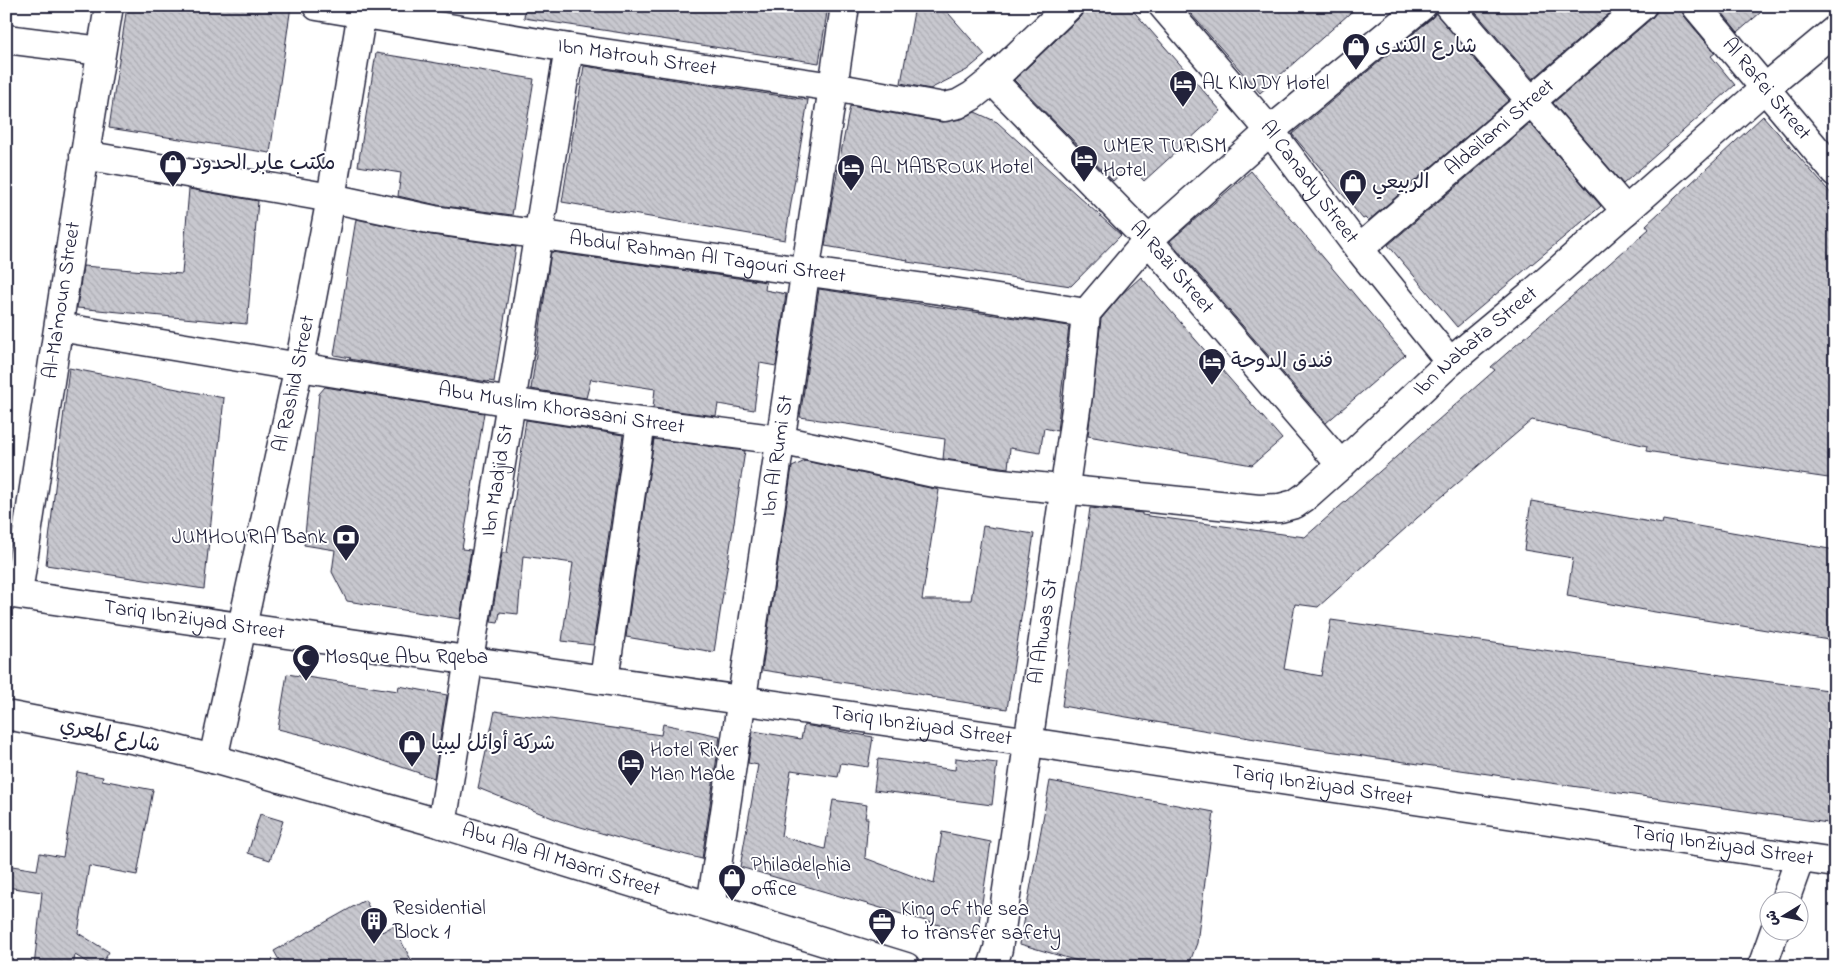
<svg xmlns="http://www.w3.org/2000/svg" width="1841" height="973" font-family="'Indie Flower','Playpen Sans Arabic',sans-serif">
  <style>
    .building { fill: url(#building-back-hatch); stroke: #22223b }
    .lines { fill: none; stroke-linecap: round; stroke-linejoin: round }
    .minor-casing { stroke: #22223b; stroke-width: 31 }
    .tertiary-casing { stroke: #22223b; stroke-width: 31 }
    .minor { stroke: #fff; stroke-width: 28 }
    .tertiary { stroke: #fff; stroke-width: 28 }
    .labels { text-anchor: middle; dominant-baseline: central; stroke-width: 4; stroke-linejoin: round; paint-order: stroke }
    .poi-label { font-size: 21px; fill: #22223b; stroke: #fff; text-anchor: start }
    .street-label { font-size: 21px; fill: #22223b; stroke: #fff }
  </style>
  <defs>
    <pattern id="building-back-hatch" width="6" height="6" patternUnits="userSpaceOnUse" patternTransform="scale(1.25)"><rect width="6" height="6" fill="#c8c8cf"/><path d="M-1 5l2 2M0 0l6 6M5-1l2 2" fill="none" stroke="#acacb3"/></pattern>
  </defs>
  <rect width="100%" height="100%" fill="#fff"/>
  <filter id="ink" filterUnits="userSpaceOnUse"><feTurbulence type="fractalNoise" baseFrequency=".02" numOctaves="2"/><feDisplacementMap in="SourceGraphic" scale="10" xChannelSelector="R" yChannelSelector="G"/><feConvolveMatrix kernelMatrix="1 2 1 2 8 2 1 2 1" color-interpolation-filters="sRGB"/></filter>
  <g filter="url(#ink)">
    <g class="building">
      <polygon points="127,6 291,6 270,153 109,128"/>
      <polygon points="525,6 828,6 819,63 524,18"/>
      <polygon points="915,6 942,6 985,55 967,70 930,89 901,83"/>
      <polygon points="1084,6 1129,6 1221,111 1144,181 1130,166 1113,181 1014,80 1080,17 1084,11"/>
      <polygon points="1184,6 1358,6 1260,93"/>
      <polygon points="1470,6 1618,6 1533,79"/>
      <polygon points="1657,6 1681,6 1684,16 1715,53 1711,56 1735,85 1623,184 1553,103 1652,18 1657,12"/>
      <polygon points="1717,6 1768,6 1738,32"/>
      <polygon points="1436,13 1509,100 1368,221 1365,218 1363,219 1292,134 1432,18"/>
      <polygon points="376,53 534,79 512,215 437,205 398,196 401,173 358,166"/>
      <polygon points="584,66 808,100 785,240 562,202"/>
      <polygon points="850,106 942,122 962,119 975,112 997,122 1121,235 1071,286 907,262 908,260 825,246 832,200"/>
      <polygon points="1763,116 1835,198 1835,479 1646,451 1647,446 1532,420 1417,518 1318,607 1295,604 1284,669 1321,676 1331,620 1835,691 1835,824 1308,748 1062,706 1090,508 1142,513 1142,515 1305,537 1495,370 1491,367 1649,229 1646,225"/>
      <polygon points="1530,123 1601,206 1457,327 1388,245"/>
      <polygon points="1251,171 1405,355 1326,423 1170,241"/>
      <polygon points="189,189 258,201 247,324 77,308 83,266 182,274"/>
      <polygon points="356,219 432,235 516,247 494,382 489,381 488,382 349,359 351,358 334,355"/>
      <polygon points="551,252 766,282 765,290 786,294 776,366 760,363 754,410 718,404 716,416 653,408 655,389 591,379 586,398 531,389"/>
      <polygon points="1141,277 1282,439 1252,465 1088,436 1101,319 1123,293"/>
      <polygon points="819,289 1069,326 1057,431 1044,428 1040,453 1010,448 1008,468 943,459 945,439 800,417"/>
      <polygon points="69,368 224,398 204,589 46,565"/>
      <polygon points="325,387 484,413 462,549 471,550 460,619 347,601 332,572 335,550 304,545 319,394"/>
      <polygon points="526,420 623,435 593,645 562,641 573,563 523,556 518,614 500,612 498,623 491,622 502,553 507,553"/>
      <polygon points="654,439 745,451 714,652 626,637"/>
      <polygon points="805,461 939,490 922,600 971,600 983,526 1034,534 1007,709 931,697 931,696 762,670 792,467"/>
      <polygon points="1531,501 1662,524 1663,520 1835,550 1835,641 1649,611 1567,596 1573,558 1524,550"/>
      <polygon points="287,674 398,691 399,686 447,695 434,778 319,739 278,729"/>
      <polygon points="495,711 661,735 663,724 720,736 702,859 632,841 632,842 560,821 478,788"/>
      <polygon points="804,725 873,737 868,767 841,763 838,777 791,770 781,836 825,849 833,800 867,805 865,818 868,818 865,858 934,884 942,832 991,842 977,936 740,867 758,765 748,763 753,731 801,739"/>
      <polygon points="956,758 997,763 992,805 874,790 878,759 955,770"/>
      <polygon points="77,772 103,777 102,780 153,790 137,875 89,866 78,933 109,952 100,967 95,967 75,955 73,967 34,967 42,892 6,887 6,865 37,870 40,853 63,857"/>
      <polygon points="1050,781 1214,812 1197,943 1188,967 1098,967 1020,944"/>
      <polygon points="260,814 283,821 270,860 248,853"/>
      <polygon points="365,900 382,932 393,926 415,967 283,967 274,951"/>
    </g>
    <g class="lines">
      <defs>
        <g id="minor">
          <path id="s1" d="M317,6L569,48L833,87L944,107L958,104L972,96L992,80L1069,6"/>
          <path id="s2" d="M1163,6L1270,131L1359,249L1450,362"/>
          <polyline points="1449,6 1626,211"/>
          <path id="s3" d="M1696,6L1835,172"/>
          <polyline points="6,39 101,51"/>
          <path id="s4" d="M992,80L1148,240L1341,465"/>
          <path id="s5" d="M84,155L331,198L434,220L940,290L1086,313"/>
          <path id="s6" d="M1359,249L1642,6"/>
          <path id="s7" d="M59,327L511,402L641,422L780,440L934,473L1002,483L1259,509L1280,508L1295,504L1305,497L1341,465L1450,362L1534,292L1764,89L1835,30"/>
          <path id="s8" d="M6,593L1029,742L1835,863"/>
          <path id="s9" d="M18,593C48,398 76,202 109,6"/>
          <polyline points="604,680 641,422"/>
          <path id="s10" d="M213,759L299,366L331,198L363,6"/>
          <path id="s11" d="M442,824L569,48"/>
          <polyline points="1785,900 1800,858"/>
          <path id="s12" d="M711,906L845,6"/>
          <path id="s13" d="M992,967L998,949L1010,870L1078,395L1086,313L1148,240L1270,131L1422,6"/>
          <polyline points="1762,967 1775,930"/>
        </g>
        <g id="tertiary">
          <path id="s14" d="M6,715L147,742L213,759L442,824L906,967"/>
        </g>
      </defs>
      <use href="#minor" class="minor-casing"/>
      <use href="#tertiary" class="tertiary-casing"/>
      <use href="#minor" class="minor"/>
      <use href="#tertiary" class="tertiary"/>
    </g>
  </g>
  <defs>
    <symbol id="shop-pin" viewBox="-11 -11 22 30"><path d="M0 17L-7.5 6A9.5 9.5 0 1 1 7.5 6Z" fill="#22223b" stroke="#fff"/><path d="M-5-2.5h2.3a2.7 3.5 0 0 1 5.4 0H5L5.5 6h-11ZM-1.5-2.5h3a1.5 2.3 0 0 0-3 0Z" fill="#fff"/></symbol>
    <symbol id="hotel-pin" viewBox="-11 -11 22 30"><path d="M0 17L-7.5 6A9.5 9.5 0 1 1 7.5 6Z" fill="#22223b" stroke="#fff"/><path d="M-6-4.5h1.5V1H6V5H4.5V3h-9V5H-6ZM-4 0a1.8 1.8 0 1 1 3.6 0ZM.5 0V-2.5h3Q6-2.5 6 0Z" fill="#fff"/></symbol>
    <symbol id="bank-pin" viewBox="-11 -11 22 30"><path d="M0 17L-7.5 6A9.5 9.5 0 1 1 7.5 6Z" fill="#22223b" stroke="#fff"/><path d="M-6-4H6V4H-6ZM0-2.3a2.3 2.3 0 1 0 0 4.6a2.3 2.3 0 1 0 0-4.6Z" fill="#fff"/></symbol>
    <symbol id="mosque-pin" viewBox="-11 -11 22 30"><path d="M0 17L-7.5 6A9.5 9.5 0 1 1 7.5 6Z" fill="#22223b" stroke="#fff"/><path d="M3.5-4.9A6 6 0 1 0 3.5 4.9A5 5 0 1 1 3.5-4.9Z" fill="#fff"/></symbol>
    <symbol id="building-pin" viewBox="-11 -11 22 30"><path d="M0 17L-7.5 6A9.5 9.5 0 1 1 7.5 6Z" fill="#22223b" stroke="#fff"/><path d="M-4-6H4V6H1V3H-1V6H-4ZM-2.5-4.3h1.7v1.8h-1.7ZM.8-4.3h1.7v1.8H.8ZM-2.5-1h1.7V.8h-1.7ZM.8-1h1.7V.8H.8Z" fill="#fff"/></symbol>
    <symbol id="office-pin" viewBox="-11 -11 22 30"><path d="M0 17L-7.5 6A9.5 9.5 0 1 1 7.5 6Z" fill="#22223b" stroke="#fff"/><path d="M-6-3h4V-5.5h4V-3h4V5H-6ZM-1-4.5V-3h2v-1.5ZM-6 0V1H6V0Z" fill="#fff"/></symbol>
  </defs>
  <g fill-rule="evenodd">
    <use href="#shop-pin" x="1340" y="31" width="32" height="43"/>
    <use href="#hotel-pin" x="1167" y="68" width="32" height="43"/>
    <use href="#hotel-pin" x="1068" y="143" width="32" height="43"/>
    <use href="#shop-pin" x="157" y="148" width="32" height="43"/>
    <use href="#hotel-pin" x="835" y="152" width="32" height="43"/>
    <use href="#shop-pin" x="1337" y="167" width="32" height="43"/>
    <use href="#hotel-pin" x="1196" y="346" width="32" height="43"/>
    <use href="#bank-pin" x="330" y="522" width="32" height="43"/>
    <use href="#mosque-pin" x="290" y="642" width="32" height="43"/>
    <use href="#shop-pin" x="396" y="728" width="32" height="43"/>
    <use href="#hotel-pin" x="615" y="747" width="32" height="43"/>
    <use href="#shop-pin" x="716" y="862" width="32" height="43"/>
    <use href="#building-pin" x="358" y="905" width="32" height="43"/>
    <use href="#office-pin" x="866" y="906" width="32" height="43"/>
  </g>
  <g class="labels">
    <g class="poi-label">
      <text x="1375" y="47">شارع الكندى</text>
      <text x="1202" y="84">AL KINDY Hotel</text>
      <text x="1103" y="147">UMER TURISM<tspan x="1103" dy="24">Hotel</tspan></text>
      <text x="192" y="164">مكتب عابر الحدود</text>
      <text x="870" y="168">AL MABROUK Hotel</text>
      <text x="1372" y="183">الربيعي</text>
      <text x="1231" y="362">فندق الدوحة</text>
      <text x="327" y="538" text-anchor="end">JUMHOURIA Bank</text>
      <text x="325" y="658">Mosque Abu Rqeba</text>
      <text x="431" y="744">شركة أوائل ليبيا</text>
      <text x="650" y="751">Hotel River<tspan x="650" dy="24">Man Made</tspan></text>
      <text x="751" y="866">Philadelphia<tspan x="751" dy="24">office</tspan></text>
      <text x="393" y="909">Residential<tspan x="393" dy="24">Block 1</tspan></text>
      <text x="901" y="910">King of the sea<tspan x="901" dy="24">to transfer safety</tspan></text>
    </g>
    <g class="street-label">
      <text stroke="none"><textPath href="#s1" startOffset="324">Ibn Matrouh Street</textPath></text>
      <text stroke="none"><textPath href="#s3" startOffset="109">Al Rafei Street</textPath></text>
      <text stroke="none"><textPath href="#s6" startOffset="186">Aldailami Street</textPath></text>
      <text stroke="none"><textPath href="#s2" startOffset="229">Al Canady Street</textPath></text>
      <text stroke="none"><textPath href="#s5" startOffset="632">Abdul Rahman Al Tagouri Street</textPath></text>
      <text stroke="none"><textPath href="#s4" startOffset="260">Al Razi Street</textPath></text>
      <text stroke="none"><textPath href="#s9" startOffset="296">Al-Ma'moun Street</textPath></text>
      <text stroke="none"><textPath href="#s7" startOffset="1494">Ibn Nabata Street</textPath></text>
      <text stroke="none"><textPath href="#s10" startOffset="384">Al Rashid Street</textPath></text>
      <text stroke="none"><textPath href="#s7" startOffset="509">Abu Muslim Khorasani Street</textPath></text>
      <text stroke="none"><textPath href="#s12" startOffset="455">Ibn Al Rumi St</textPath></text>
      <text stroke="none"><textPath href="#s11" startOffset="348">Ibn Madjid St</textPath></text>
      <text stroke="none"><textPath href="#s8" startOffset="190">Tariq IbnZiyad Street</textPath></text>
      <text stroke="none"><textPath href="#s13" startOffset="340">Al Ahwas St</textPath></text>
      <text stroke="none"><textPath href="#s8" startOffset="925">Tariq IbnZiyad Street</textPath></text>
      <text transform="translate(110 736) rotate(12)">شارع المعري</text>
      <text stroke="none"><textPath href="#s8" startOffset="1330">Tariq IbnZiyad Street</textPath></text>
      <text stroke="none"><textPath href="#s8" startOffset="1735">Tariq IbnZiyad Street</textPath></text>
      <text stroke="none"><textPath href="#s14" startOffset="574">Abu Ala Al Maarri Street</textPath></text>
    </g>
  </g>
  <rect width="1841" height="973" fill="none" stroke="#fff" stroke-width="25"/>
  <rect x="12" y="12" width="1816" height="948" fill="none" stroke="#22223b" stroke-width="2" filter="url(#ink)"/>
  <g transform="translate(1784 916) rotate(260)"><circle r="24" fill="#ffffff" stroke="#a7a7b1"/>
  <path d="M0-4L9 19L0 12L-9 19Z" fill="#22223b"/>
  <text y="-8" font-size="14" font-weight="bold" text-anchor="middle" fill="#22223b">ش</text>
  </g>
</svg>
